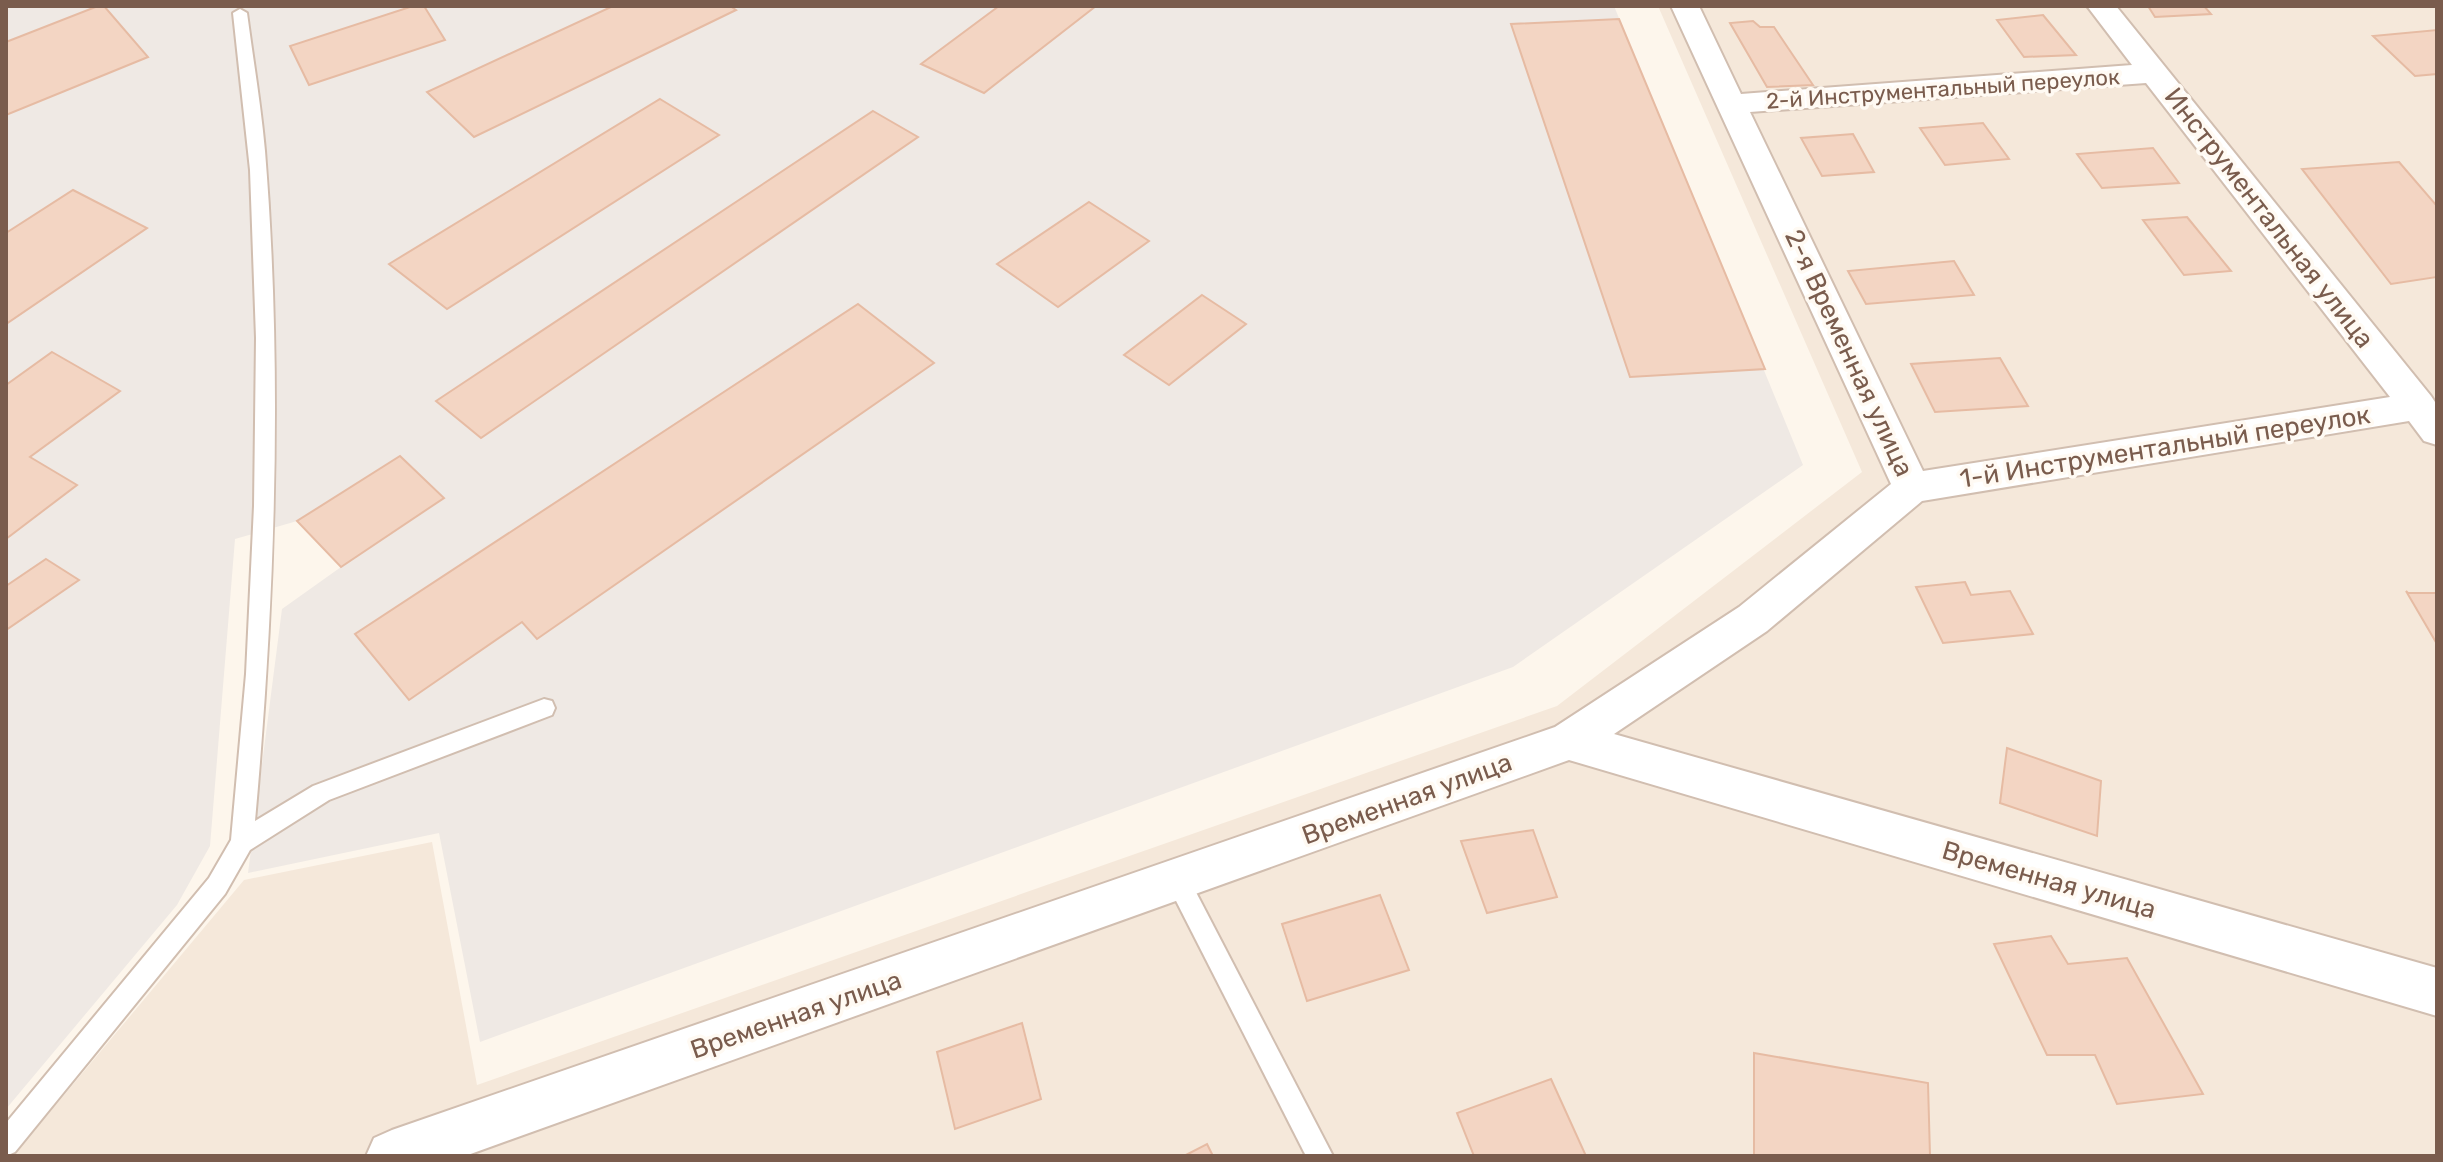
<svg xmlns="http://www.w3.org/2000/svg" width="2443" height="1162" font-family="Rubik,sans-serif">
  <style>
    .residential { fill: #f5e8da }
    .industrial { fill: #efe9e4 }
    .building { fill: #f3d5c3; stroke: #e6bba3; stroke-width: 2 }
    .lines { fill: none; stroke-linecap: round; stroke-linejoin: round }
    .service-casing { stroke: #d1beb0; stroke-width: 4 }
    .minor-casing { stroke: #d1beb0; stroke-width: 4 }
    .service { fill: #fff; fill-rule: evenodd }
    .minor { fill: #fff; fill-rule: evenodd }
    .labels { text-anchor: middle; dominant-baseline: central; stroke-width: 7; stroke-linejoin: round; paint-order: stroke }
    .far-street-label { font-size: 22px; fill: #7a5c4d; stroke: #fffaf3 }
    .street-label { font-size: 26px; fill: #7a5c4d; stroke: #fffaf3 }
  </style>
  <rect width="100%" height="100%" fill="#fdf6ec"/>
  <polygon class="residential" points="1658,6 2437,6 2437,1156 13,1156 244,880 432,842 477,1085 1557,706 1862,472"/>
  <polygon class="industrial" points="6,6 1614,6 1803,465 1513,667 480,1042 439,833 248,873 282,609 341,567 297,521 235,539 210,846 177,905 6,1109"/>
  <g class="building">
    <polygon points="98,6 104,6 148,57 6,115 6,42"/>
    <polygon points="413,6 424,6 445,40 309,85 290,46"/>
    <polygon points="613,6 730,6 736,10 474,137 427,92"/>
    <polygon points="999,6 1096,6 984,93 921,64"/>
    <polygon points="2148,6 2204,6 2211,14 2155,17"/>
    <polygon points="2043,15 2076,55 2024,57 1997,20"/>
    <polygon points="1619,19 1765,369 1630,377 1511,24"/>
    <polygon points="1753,21 1760,27 1774,27 1813,85 1767,87 1730,23"/>
    <polygon points="2437,30 2437,74 2415,76 2373,36"/>
    <polygon points="660,99 719,135 447,309 389,264"/>
    <polygon points="873,111 918,137 481,438 436,401"/>
    <polygon points="1983,123 2009,159 1945,165 1920,128"/>
    <polygon points="1853,134 1874,172 1822,176 1801,138"/>
    <polygon points="2153,148 2179,183 2102,188 2077,154"/>
    <polygon points="2399,162 2437,206 2437,277 2391,284 2302,169"/>
    <polygon points="73,190 147,228 6,324 6,233"/>
    <polygon points="1089,202 1149,241 1058,307 997,264"/>
    <polygon points="2187,217 2231,271 2184,275 2143,220"/>
    <polygon points="1954,261 1974,295 1866,304 1848,271"/>
    <polygon points="1202,295 1246,324 1169,385 1124,355"/>
    <polygon points="858,304 934,363 537,639 522,622 409,700 355,634"/>
    <polygon points="52,352 120,391 30,457 77,485 6,539 6,385"/>
    <polygon points="2000,358 2028,406 1935,412 1911,364"/>
    <polygon points="400,456 444,498 341,567 297,521"/>
    <polygon points="46,559 79,580 6,630 6,586"/>
    <polygon points="1965,582 1971,595 2010,591 2033,634 1943,643 1916,587"/>
    <polygon points="2406,591 2408,593 2437,593 2437,644"/>
    <polygon points="2007,748 2101,781 2097,836 2000,803"/>
    <polygon points="1533,830 1557,897 1487,913 1461,841"/>
    <polygon points="1380,895 1409,970 1307,1001 1282,924"/>
    <polygon points="2051,936 2068,964 2127,958 2203,1094 2117,1104 2095,1055 2047,1055 1994,944"/>
    <polygon points="1022,1023 1041,1099 955,1129 937,1052"/>
    <polygon points="1754,1053 1928,1083 1930,1156 1754,1156"/>
    <polygon points="1551,1079 1586,1156 1474,1156 1457,1113"/>
    <polygon points="1207,1144 1213,1156 1184,1156"/>
  </g>
  <g class="lines">
    <defs>
      <g id="service">
        <path d="M240,9L247,13C253,59 261,105 265,151C283,373 275,599 255,821L313,786L544,699L552,701L555,708L552,715L329,800L250,850L225,894L15,1152L6,1156V1123L209,878L231,840L246,674L254,506L256,338L250,170L233,13Z"/>
        <polygon points="1178,870 1186,873 1333,1156 1306,1156 1170,889 1166,881 1170,873"/>
      </g>
      <path id="minor" d="M1671,6H1699L1741,94L2132,65L2087,6H2116L2431,396L2437,405V445L2424,441L2409,421L1922,501L1767,631L1614,734L2437,968V1016L1569,760L465,1156H366L374,1138L392,1130L1555,727L1739,607L1891,484ZM2146,83L2390,397L1923,471L1750,112Z"/>
    </defs>
    <use href="#service" class="service-casing"/>
    <use href="#minor" class="minor-casing"/>
    <use href="#service" class="service"/>
    <use href="#minor" class="minor"/>
  </g>
  <g class="labels">
    <g class="far-street-label">
      <text transform="translate(1943 89) rotate(-4)">2-й Инструментальный переулок</text>
    </g>
    <g class="street-label">
      <text transform="translate(2269 218) rotate(52)">Инструментальная улица</text>
      <text transform="translate(1849 353) rotate(65)">2-я Временная улица</text>
      <text transform="translate(2165 447) rotate(-9)">1-й Инструментальный переулок</text>
      <text transform="translate(1407 799) rotate(-20)">Временная улица</text>
      <text transform="translate(2049 880) rotate(16)">Временная улица</text>
      <text transform="translate(796 1015) rotate(-19)">Временная улица</text>
    </g>
  </g>
  <rect width="2443" height="1162" fill="none" stroke="#7a5c4d" stroke-width="16"/>
</svg>
